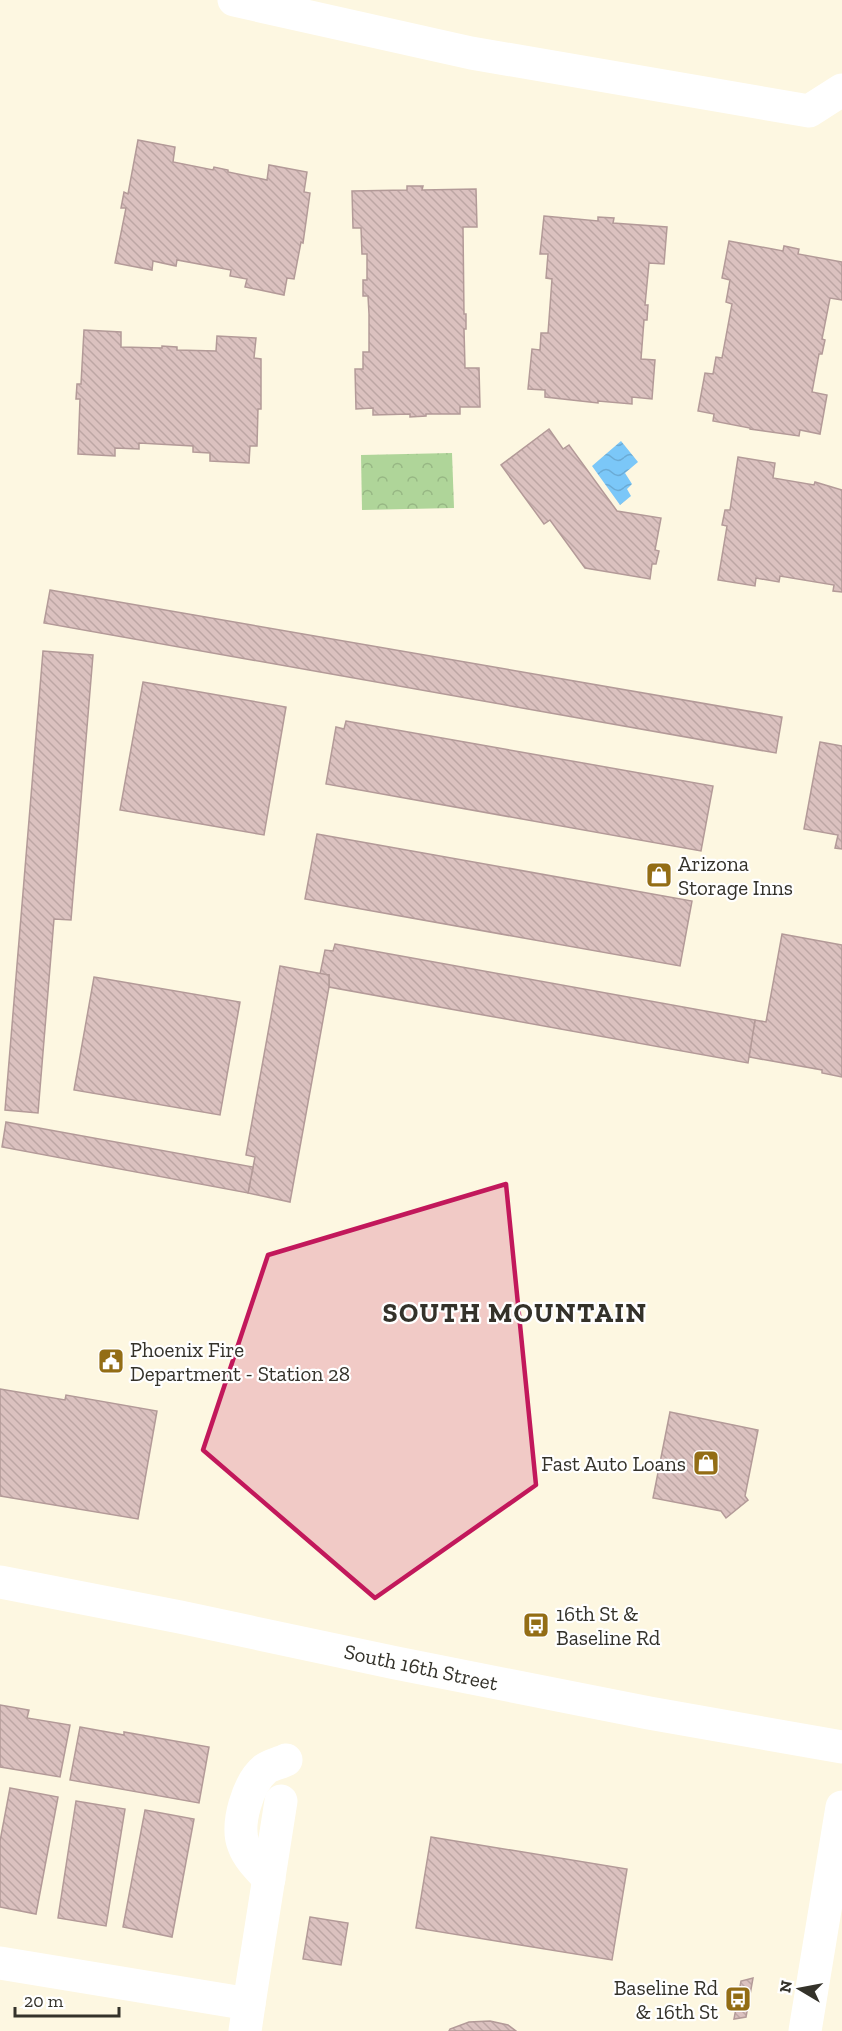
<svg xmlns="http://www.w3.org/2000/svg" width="842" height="2031" font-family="'Zilla Slab',serif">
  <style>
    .park { fill: url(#park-crowns) }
    .water { fill: url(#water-waves) }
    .building { fill: url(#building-back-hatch); stroke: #b39a98; stroke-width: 1.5 }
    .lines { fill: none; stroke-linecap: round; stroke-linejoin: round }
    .minor { stroke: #fff; stroke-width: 33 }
    .major { stroke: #fff; stroke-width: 33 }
    .marked { fill: #c2185b; fill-opacity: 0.2; stroke: #c2185b; stroke-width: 4.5; stroke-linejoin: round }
    .labels { text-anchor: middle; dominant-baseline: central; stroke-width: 4.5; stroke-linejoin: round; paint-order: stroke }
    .poi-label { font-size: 21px; fill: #34322a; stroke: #fff; text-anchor: start }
    .street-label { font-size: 21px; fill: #34322a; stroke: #fff }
    .district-label { font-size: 27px; font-weight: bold; letter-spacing: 1.5px; fill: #34322a; stroke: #fff }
  </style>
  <defs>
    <pattern id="park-crowns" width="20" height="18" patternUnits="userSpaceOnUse" patternTransform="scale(1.5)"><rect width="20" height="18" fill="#afd599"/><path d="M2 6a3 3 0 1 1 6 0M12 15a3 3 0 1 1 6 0" fill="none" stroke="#97b784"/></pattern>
    <pattern id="water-waves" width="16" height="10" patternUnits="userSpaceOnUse" patternTransform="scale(1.5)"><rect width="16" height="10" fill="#7bc7f8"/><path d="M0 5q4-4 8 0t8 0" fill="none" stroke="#6babd5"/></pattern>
    <pattern id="building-back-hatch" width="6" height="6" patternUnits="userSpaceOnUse" patternTransform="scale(1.5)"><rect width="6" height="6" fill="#dbc1bf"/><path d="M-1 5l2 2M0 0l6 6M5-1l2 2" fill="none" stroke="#bda6a4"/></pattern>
  </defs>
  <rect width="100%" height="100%" fill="#fdf7e1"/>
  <polygon class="park" points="452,453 454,508 362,510 361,455"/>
  <polygon class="water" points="621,441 638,462 625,473 632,484 627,489 631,496 620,505 592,466"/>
  <g class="building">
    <polygon points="138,140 175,147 173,162 213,170 214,167 228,170 228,172 267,180 269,165 307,172 304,192 310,193 303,243 301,242 294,279 287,278 284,295 245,287 247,279 230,276 231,270 177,260 176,266 153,261 152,270 115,263 126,208 121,208 124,192 128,194"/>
    <polygon points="407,186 423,186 422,190 476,189 477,227 463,227 464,314 466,314 466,329 464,329 465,368 479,368 480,407 460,407 460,414 426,414 426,416 410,417 410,414 373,415 373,408 356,409 355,369 363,369 363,352 369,352 369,314 368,296 363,296 363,280 367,280 367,254 362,254 361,228 353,228 352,191 407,190"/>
    <polygon points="544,216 598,221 598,217 614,218 613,223 667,227 664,264 649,263 645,305 648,305 647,320 644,320 641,359 655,360 652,399 632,397 632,404 598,401 598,403 545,397 545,390 528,389 532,349 540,350 541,333 548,333 552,279 546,278 548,254 540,254"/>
    <polygon points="729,241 783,251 784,246 799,249 798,254 842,262 842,300 830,298 822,339 825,340 822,354 819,354 812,392 827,395 820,434 800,430 799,436 750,429 750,428 713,421 714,414 698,411 705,373 713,374 716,357 722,358 732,304 726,302 730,280 722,278"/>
    <polygon points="84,330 121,332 121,347 162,348 162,346 177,347 177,350 216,351 217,336 256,338 254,358 261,359 261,409 258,409 257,446 250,446 249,463 210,461 210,453 193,452 193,446 139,443 139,449 115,448 115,456 78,454 80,399 76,399 77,384 81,384"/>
    <polygon points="549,429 563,449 569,445 617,511 661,518 655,550 659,551 656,564 652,564 650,579 585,568 550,520 544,524 501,465"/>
    <polygon points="738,457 775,463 773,478 814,485 815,482 842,490 842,592 833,591 834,585 780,576 779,582 756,578 755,586 718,580 727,526 722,525 725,510 730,510"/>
    <polygon points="50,590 782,717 776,753 44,623"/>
    <polygon points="43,651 93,655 71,920 54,919 38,1113 5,1110"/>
    <polygon points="143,682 286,707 264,835 120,810"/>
    <polygon points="346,721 713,786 701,851 326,784 336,727 344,729"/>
    <polygon points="820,742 842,746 842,849 835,848 838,835 804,829"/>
    <polygon points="317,834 692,901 680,966 305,899"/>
    <polygon points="782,934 842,945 842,1077 822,1073 822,1070 749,1057 755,1020 766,1022"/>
    <polygon points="335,944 755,1020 748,1063 329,987 329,975 320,974 325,950 333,951"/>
    <polygon points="280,966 329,975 329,987 290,1202 248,1193 255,1157 246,1155"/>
    <polygon points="94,977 240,1002 220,1115 74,1090"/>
    <polygon points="6,1122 253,1167 248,1193 2,1147"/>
    <polygon points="0,1389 65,1400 66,1395 157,1411 138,1519 0,1496"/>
    <polygon points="670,1412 758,1430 745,1496 748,1500 726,1518 721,1511 653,1498"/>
    <polygon points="0,1705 29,1710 27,1718 70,1725 60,1777 0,1767"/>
    <polygon points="80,1727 124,1735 124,1732 209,1747 199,1803 70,1780"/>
    <polygon points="10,1788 58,1797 36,1914 0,1907 0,1841"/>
    <polygon points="76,1801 125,1809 106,1926 58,1918"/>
    <polygon points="145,1810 194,1819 172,1937 123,1927"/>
    <polygon points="431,1837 627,1869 612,1960 416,1928"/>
    <polygon points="310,1917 348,1923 341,1965 303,1959"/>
    <polygon points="753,1978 746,2017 734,2019 741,1981"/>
    <polygon points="490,2021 508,2025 516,2031 449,2031 450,2029 469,2022"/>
  </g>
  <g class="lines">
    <g class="minor">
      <polyline points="234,0 471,53 809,111 842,90"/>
      <path d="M269,1879C260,1869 249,1859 244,1846C235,1825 248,1783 265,1769C270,1765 280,1763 286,1760"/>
      <polyline points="0,1963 249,2004 245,2031"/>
      <polyline points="249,2004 281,1801"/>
    </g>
    <g class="major">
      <polyline points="0,1582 180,1617 396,1663 649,1713 842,1747"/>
      <polyline points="805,2031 842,1807"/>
    </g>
  </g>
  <path class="marked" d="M506,1184L536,1485L375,1598L203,1450L268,1255Z"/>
  <defs>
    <symbol id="shop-square" viewBox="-11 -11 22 22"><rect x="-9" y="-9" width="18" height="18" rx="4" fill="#936d15" stroke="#fff"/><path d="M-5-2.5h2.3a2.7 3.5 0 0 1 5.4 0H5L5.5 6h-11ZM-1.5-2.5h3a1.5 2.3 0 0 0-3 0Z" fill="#fff"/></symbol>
    <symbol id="civic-square" viewBox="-11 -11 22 22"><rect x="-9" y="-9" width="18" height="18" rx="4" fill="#936d15" stroke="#fff"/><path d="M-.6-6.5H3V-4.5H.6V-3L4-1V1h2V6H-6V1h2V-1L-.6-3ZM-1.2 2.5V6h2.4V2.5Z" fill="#fff"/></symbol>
    <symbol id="bus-square" viewBox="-11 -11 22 22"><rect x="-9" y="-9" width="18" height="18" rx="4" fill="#936d15" stroke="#fff"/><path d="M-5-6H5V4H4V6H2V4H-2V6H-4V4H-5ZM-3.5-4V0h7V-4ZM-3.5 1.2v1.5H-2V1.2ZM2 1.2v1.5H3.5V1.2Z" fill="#fff"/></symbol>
  </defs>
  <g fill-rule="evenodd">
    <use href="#shop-square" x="644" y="860" width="30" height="30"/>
    <use href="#civic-square" x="96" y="1346" width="30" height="30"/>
    <use href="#shop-square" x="691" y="1448" width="30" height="30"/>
    <use href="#bus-square" x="521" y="1610" width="30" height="30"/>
    <use href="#bus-square" x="723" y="1984" width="30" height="30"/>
  </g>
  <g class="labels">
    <g class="poi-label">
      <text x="678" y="863">Arizona<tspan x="678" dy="24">Storage Inns</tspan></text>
      <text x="130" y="1349">Phoenix Fire<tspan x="130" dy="24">Department - Station 28</tspan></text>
      <text x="686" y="1463" text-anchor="end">Fast Auto Loans</text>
      <text x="556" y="1613">16th St &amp;<tspan x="556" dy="24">Baseline Rd</tspan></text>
      <text x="718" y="1987" text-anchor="end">Baseline Rd<tspan x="718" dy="24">&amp; 16th St</tspan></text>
    </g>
    <g class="street-label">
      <text transform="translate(421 1667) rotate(12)">South 16th Street</text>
    </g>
    <g class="district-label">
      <text x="515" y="1313">SOUTH MOUNTAIN</text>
    </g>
  </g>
  <g transform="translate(800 1989) rotate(280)" stroke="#ffffff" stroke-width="4.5" paint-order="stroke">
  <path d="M0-4.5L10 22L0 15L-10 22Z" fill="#34322a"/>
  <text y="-9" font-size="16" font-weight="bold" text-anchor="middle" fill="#34322a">N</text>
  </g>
  <path d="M15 2007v9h104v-9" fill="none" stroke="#34322a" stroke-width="3"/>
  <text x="24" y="2007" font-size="18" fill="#34322a" stroke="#ffffff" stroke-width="4.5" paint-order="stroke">20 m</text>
</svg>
